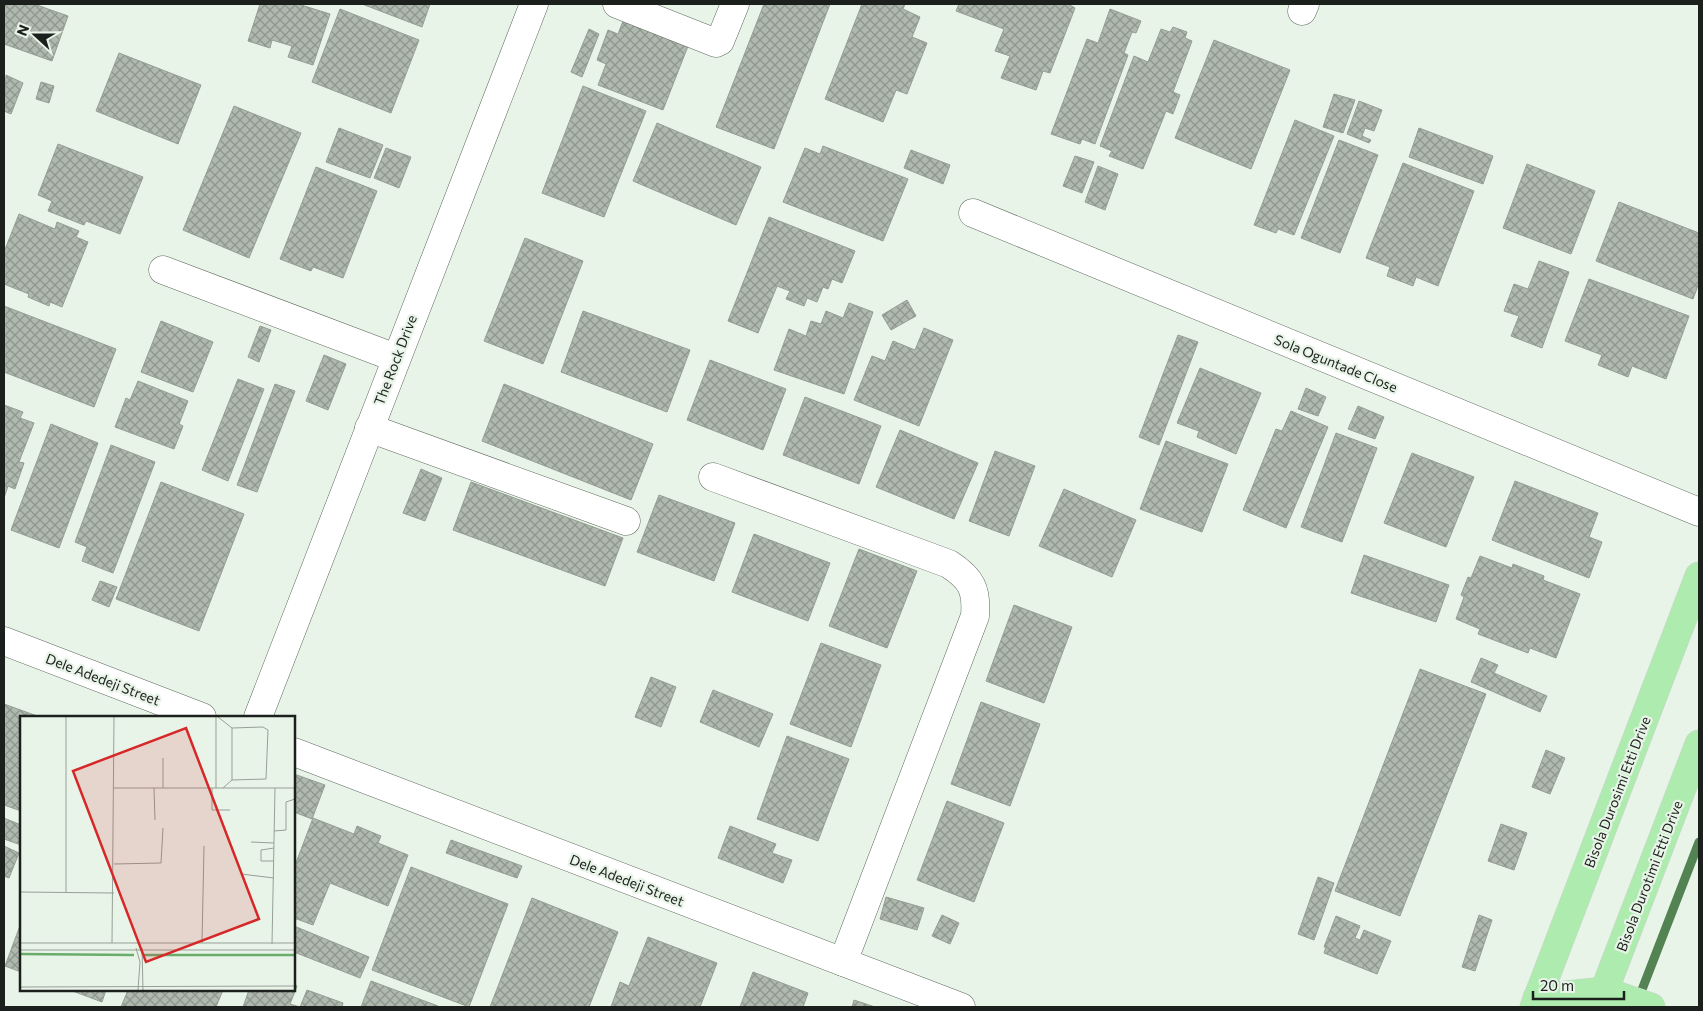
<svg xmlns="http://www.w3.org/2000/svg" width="1703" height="1011" font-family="Commissioner,sans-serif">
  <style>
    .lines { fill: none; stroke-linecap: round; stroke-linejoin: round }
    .stream { stroke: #538253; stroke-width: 9 }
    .building { fill: url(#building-cross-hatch); stroke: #949e93 }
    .minor-casing { stroke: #616a60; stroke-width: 29 }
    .major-casing { stroke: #d2d2d2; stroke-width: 29 }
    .minor { stroke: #fff; stroke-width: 28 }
    .major { stroke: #adecae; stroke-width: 28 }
    .labels { text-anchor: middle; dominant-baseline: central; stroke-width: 4.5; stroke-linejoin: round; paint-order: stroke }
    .street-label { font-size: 14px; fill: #1c201c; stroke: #e9f4e9 }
    .inset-river { fill: none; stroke: #6aac6a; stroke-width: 2.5 }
    .inset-road { fill: none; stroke: #979f97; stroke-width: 1 }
    .view { fill: #d62828; fill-opacity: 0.15; stroke: #d62828; stroke-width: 2.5 }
    .inset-edge { fill: none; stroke: #1c201c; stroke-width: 2.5 }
  </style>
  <defs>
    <pattern id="building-cross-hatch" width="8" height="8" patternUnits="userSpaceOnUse" patternTransform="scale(1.25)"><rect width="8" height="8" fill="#afb9ae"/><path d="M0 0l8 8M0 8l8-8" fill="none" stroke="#8e968d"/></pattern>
  </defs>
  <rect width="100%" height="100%" fill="#e9f4e9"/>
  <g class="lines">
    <polyline class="stream" points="1638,1000 1699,842"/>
  </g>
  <g class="building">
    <polygon points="4,4 34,4 68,16 52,61 4,44"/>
    <polygon points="260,4 298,4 330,14 313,65 288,57 292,46 272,40 270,48 248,41"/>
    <polygon points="362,4 430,4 422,27"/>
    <polygon points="764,4 830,4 774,149 716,127"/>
    <polygon points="862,4 905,4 903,9 920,17 912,37 927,43 907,94 896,90 883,122 825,99"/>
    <polygon points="959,4 1068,4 1075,8 1050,73 1043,71 1036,90 1001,78 1010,56 995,51 1004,29 956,11"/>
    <polygon points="340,9 419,40 391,113 312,82"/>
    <polygon points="1110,9 1141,21 1136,33 1132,32 1124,53 1128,55 1095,144 1082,139 1080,144 1051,134 1087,39 1098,43"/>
    <polygon points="625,16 690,41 663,110 598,85 606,64 597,60 608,30 618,34"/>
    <polygon points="1173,27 1187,32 1185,38 1192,41 1173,92 1180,95 1173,114 1166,111 1143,169 1109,156 1112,151 1100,146 1134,56 1148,62 1161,29 1170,32"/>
    <polygon points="589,29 599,34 582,77 571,72"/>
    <polygon points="1214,40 1290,70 1251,169 1175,138"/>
    <polygon points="119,53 201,85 178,144 96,111"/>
    <polygon points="6,75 23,83 11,114 4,111"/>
    <polygon points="41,82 54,86 49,103 36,99"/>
    <polygon points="583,86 646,111 604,217 542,193"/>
    <polygon points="1334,94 1355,100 1343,133 1323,127"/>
    <polygon points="1359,101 1382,110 1374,131 1365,128 1362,136 1371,140 1369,143 1347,134"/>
    <polygon points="234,106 301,133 249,258 183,230"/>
    <polygon points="1295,120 1334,136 1294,235 1278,229 1276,233 1254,225"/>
    <polygon points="657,123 761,167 736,225 633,181"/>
    <polygon points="339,128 383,145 370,178 326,162"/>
    <polygon points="1419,128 1493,156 1483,184 1409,157"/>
    <polygon points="1339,140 1378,155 1340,253 1301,238"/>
    <polygon points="58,144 143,177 120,234 86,221 84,225 48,211 52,201 38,195"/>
    <polygon points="823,146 908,179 883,241 783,202 805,148 820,154"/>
    <polygon points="386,148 411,157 399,188 374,178"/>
    <polygon points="911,150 950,165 943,184 904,168"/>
    <polygon points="1075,156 1094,162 1082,193 1063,186"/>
    <polygon points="1403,163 1474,191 1438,286 1416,277 1413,286 1387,276 1390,267 1366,258"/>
    <polygon points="1527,164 1595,191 1571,254 1503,228"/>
    <polygon points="1098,166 1118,174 1105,210 1085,202"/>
    <polygon points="316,167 377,191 343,278 313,267 311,271 280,259"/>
    <polygon points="1619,202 1699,233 1699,283 1693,299 1596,261"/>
    <polygon points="19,214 55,229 57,222 79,231 76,237 88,242 62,307 50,302 49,306 28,297 29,294 4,284 4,252"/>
    <polygon points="769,217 855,251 842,283 832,279 828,289 823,287 817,302 807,298 804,306 786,299 790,291 777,286 758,333 728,321"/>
    <polygon points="525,238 583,261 543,364 484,341"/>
    <polygon points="1539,261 1569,272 1542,348 1511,336 1519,316 1504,311 1514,284 1528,289"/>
    <polygon points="1589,279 1689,316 1666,379 1632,366 1628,377 1598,365 1602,355 1565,341"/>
    <polygon points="907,300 916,316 891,330 882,315"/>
    <polygon points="849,303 873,312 844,394 774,370 789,329 806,336 811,321 821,324 826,311 843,318"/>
    <polygon points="4,306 116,349 94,407 4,372"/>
    <polygon points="583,311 690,350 667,412 561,372"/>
    <polygon points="161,321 213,342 193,392 141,372"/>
    <polygon points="260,326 271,330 259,362 248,357"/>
    <polygon points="924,328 953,340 919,426 854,400 872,356 885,361 893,341 915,350"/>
    <polygon points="1178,335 1198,342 1159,445 1139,437"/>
    <polygon points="324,355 346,364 328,410 306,401"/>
    <polygon points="710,360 786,389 763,450 687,420"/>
    <polygon points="1200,368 1261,393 1236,454 1197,437 1199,431 1177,423"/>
    <polygon points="238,379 264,389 228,481 202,470"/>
    <polygon points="138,381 188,401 179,424 183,426 174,449 115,427 126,398 130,400"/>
    <polygon points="275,384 295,391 257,492 237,485"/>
    <polygon points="504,384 653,444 631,500 482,441"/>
    <polygon points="1306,388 1326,397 1318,416 1298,409"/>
    <polygon points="805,397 881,426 859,484 783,455"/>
    <polygon points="4,405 23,412 20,418 34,423 19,462 24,463 15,489 8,486 4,498"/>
    <polygon points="1358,406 1384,417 1375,439 1348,429"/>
    <polygon points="1291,411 1328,427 1286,528 1243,510 1276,429 1282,431"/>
    <polygon points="51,424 98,443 59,548 11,530"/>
    <polygon points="900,430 978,463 954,519 876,487"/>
    <polygon points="1336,433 1377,448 1342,542 1301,527"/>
    <polygon points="1166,441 1228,464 1202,532 1140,509"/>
    <polygon points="111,445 155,462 113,573 82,561 87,547 75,542"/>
    <polygon points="995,451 1035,466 1009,536 969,521"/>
    <polygon points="1412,453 1474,477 1446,547 1384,523"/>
    <polygon points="421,469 442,478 425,521 403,513"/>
    <polygon points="1515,481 1598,513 1589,537 1602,542 1589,578 1492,540"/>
    <polygon points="161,482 244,514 199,631 116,599"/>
    <polygon points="471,482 623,538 605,586 453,530"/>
    <polygon points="1064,489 1136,520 1112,577 1039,546"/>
    <polygon points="659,495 735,523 714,581 637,552"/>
    <polygon points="754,534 830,563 808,621 732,592"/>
    <polygon points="859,549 917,571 887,648 829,626"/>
    <polygon points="1364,555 1449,585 1436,622 1351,593"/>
    <polygon points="1480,556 1512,568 1513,564 1544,576 1543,580 1580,594 1556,658 1530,648 1528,653 1478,634 1480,629 1456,619 1464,597 1461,595 1468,577 1471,578"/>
    <polygon points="100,581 117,587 109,607 92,600"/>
    <polygon points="1014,605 1072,627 1044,703 986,681"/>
    <polygon points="821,643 881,665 851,747 790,724"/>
    <polygon points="1481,658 1498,665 1494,673 1547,696 1540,712 1471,682"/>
    <polygon points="1420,669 1486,694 1400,916 1335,891"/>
    <polygon points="651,677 676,687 661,727 635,717"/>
    <polygon points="713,690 773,714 759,747 700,722"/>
    <polygon points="981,702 1040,724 1010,806 951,784"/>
    <polygon points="4,704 40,717 21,717 21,811 4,805"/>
    <polygon points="787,736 849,759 818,841 757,819"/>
    <polygon points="1546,750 1565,758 1550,794 1532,787"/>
    <polygon points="294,774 325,785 312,819 294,812"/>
    <polygon points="947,801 1004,823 974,902 917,880"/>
    <polygon points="4,818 21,825 21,845 4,839"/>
    <polygon points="313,818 354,834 357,826 381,836 378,843 408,855 388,906 330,883 313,925 294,918 294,868"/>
    <polygon points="1501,824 1527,833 1514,870 1488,861"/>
    <polygon points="730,826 776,844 772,853 792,860 783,883 718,858"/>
    <polygon points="451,840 522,866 517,878 446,853"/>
    <polygon points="4,846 19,853 9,878 4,876"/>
    <polygon points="411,867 508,904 469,1007 372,970"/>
    <polygon points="1318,877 1334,883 1314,940 1298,934"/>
    <polygon points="886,897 924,908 917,930 880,919"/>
    <polygon points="532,898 618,932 589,1007 490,1007"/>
    <polygon points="942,915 959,923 950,944 932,936"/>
    <polygon points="1479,915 1492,920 1475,971 1462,967"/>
    <polygon points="1336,916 1360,926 1355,938 1360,940 1364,930 1391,941 1377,974 1324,953 1326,947 1324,947"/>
    <polygon points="21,923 21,972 5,966"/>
    <polygon points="294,926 369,957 360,978 294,952"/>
    <polygon points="648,937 717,963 700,1007 611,1007 620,982 629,986"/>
    <polygon points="753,972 808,993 803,1007 740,1007"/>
    <polygon points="371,981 438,1006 438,1007 361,1007"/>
    <polygon points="294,984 297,986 290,1004 300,1007 243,1007 249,990 294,990"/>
    <polygon points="70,990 106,990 102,1002"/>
    <polygon points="128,990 223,990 216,1007 121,1007"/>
    <polygon points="307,990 343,1003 342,1007 300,1007"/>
    <polygon points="854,1000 875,1007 852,1007"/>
  </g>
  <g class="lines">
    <defs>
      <g id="minor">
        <polyline points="617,4 716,43 720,41 735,4"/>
        <polyline points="1302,11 1305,4"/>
        <polyline points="973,213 1699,512"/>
        <polyline points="163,270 396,358"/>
        <polyline points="369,428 626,521"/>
        <path d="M713,477L949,564C972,579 977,590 975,616L843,962"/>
        <polyline points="4,641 202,717"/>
        <polyline points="258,717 534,4"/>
        <polyline points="294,752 961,1007"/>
      </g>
      <g id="major">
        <polyline points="1537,998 1604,991 1651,1007"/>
        <polyline points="1534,1007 1699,576"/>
        <polyline points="1598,1007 1699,744"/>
      </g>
    </defs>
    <use href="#minor" class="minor-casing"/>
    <use href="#major" class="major-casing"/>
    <use href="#minor" class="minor"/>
    <use href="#major" class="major"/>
  </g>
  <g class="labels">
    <g class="street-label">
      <text transform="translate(395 360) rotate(-69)">The Rock Drive</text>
      <text transform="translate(1336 363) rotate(22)">Sola Oguntade Close</text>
      <text transform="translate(103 679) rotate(21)">Dele Adedeji Street</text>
      <text transform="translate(1617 792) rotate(-69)">Bisola Durosimi Etti Drive</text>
      <text transform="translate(1649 876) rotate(-69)">Bisola Durotimi Etti Drive</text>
      <text transform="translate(627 880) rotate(21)">Dele Adedeji Street</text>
    </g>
  </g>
  <g transform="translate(20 716)">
    <rect width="275" height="275" fill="#e9f4e9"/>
    <path class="inset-river" d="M0,238L114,239M123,239H275"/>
    <path class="inset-road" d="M196,1V72M198,1L212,12L243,11L248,14L246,63L212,64L203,72M143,42V72M212,64V12M94,72H275M134,72L135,104M192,72V94H210M254,115L266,114V86L275,83M231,126L254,127M254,145H241V134L254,132M94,148L141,147L143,112M221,158L254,162M0,176L94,177M46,176V1M0,227H275M92,227L94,1M182,227L184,130M252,228L255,72M116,232L120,246L118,274M122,232L123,274M0,234H275M0,271L275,270"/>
    <path class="view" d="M166,12L239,203L126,246L53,55Z"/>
    <rect width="275" height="275" class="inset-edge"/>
  </g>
  <rect width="1703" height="1011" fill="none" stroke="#1c201c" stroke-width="10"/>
  <g transform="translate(35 35) rotate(291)" stroke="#e9f4e9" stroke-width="4" paint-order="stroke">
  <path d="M0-4L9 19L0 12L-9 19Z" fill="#1c201c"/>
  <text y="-8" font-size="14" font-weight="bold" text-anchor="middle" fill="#1c201c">N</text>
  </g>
  <path d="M1533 991v8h91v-8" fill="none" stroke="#1c201c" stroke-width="2.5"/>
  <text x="1540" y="991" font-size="15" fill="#1c201c" stroke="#e9f4e9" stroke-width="4" paint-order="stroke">20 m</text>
</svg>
